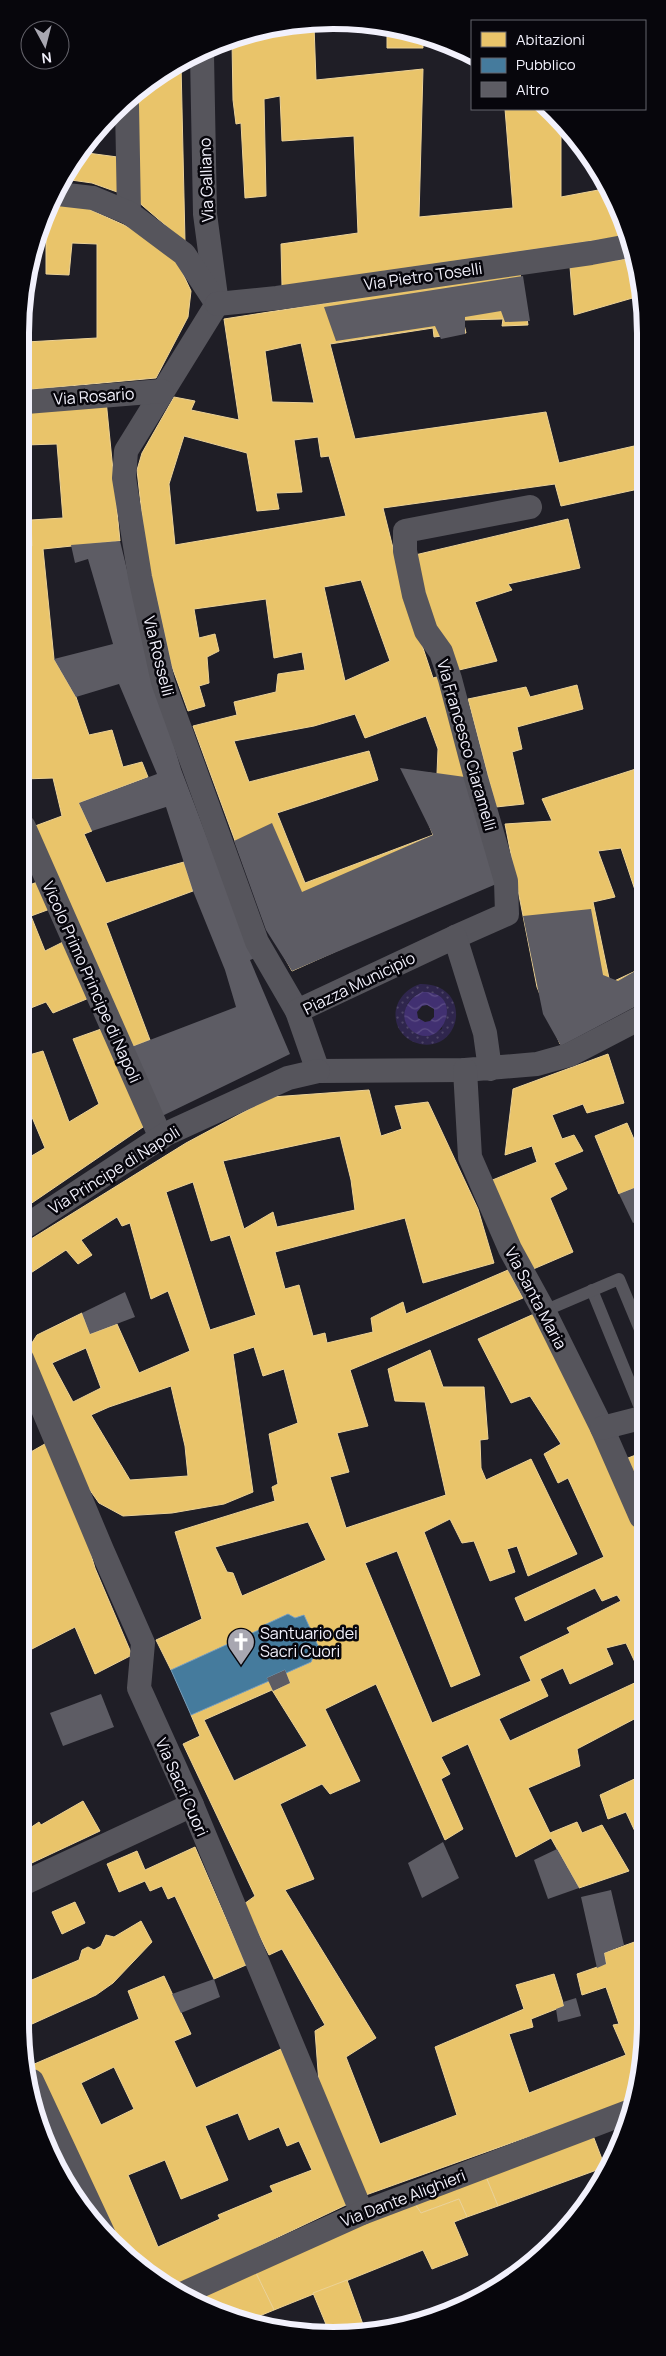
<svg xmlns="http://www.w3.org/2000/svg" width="666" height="2356" font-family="Manrope,sans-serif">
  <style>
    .grass { fill: url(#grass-dots); fill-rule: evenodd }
    .water { fill: url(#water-waves); fill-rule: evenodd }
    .homes { fill: #e9c46a; stroke: #ecd296; fill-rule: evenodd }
    .public { fill: #457b9d; stroke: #799eba }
    .building { fill: #5d5c64 }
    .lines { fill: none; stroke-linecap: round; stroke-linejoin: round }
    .service { stroke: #56555c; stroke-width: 12 }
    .minor { stroke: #56555c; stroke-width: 24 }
    .labels { text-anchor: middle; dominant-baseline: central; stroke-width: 5; stroke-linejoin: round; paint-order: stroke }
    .street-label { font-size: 16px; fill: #f2f1fc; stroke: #07060c }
    .poi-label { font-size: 16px; fill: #f2f1fc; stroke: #07060c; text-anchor: start }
    .rim { fill: none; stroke: #f2f1fc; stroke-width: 6 }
  </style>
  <defs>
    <pattern id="grass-dots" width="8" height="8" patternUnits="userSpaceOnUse" patternTransform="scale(1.25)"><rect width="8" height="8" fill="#2f264d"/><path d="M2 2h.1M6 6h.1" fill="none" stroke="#4e4668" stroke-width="1.8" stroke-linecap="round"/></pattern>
    <pattern id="water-waves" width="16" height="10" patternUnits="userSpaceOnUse" patternTransform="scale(1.25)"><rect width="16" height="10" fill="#413071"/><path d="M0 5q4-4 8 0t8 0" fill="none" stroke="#5d4e86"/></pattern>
  </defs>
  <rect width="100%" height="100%" fill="#1f1e26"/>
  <path class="grass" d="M420,984C473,983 463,1052 420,1044C411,1042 404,1037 399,1029C389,1009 402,990 420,984ZM422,992L435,994L445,1003L442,1029L430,1035L417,1033L405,1018C404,1005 410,997 422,992Z"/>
  <path class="water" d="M422,992C468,990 442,1056 411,1030C397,1017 407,998 422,992ZM422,1006L427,1005L434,1009V1017L430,1021L425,1022L418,1018L417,1012Z"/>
  <g class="homes">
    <polygon points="272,26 314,26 316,80 423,69 419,217 513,208 505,109 547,109 561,121 561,197 609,188 614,195 626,236 282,286 281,244 358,233 354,136 282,141 280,96 264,99 266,196 245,198 241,123 236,124 233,100 232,42"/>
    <polygon points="387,26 394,26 423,37 423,48 387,48"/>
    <polygon points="181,64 185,242 136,200 134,98 159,73"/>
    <polygon points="80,152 125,158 120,193 92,183 64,179 73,159"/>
    <polygon points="55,202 84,207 124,225 154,241 175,257 191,291 188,317 156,378 26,390 26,342 97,338 97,244 72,243 69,275 46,274 46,224"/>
    <polygon points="633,258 643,292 643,344 636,297 574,315 570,267"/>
    <path d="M520,273L528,325L502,326L503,319L463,320L466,333L434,337L433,328L330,344L355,439L546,412L559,463L643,444V488L561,506L555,484L383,508L403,588L433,678L444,675L499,878L292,971L264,920L193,726L237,715L234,702L276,692L278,674L305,670L302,652L274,658L266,599L194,609L199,638L215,634L219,651L207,657L209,683L199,686L205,706L188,711L171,664L146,551L137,470L142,453L174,397L195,401L191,410L239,420L224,319ZM301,343L314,403L272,402L265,351ZM184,436L247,453L257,511L279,509L276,493L302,492L294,440L318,437L321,457L329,456L346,516L175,545L169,484ZM361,580L390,661L345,681L324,587ZM355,714L365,738L426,716L438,749L437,774L409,771L433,835L305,883L277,813L378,780L369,751L249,782L234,741L314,726Z"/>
    <polygon points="106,400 120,541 43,549 54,659 76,697 89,735 112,730 123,767 142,762 148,777 79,803 92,831 84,834 106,883 184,862 193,891 106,923 150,1040 129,1048 35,826 62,816 53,778 24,779 25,546 32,546 31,520 63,518 57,444 25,445 25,409"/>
    <polygon points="568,519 580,568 508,584 512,590 475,602 497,661 459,670 435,630 415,555"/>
    <polygon points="577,685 583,709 517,727 522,749 512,752 524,804 496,807 468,699 526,687 530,697"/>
    <polygon points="642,767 642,888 635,890 621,848 598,851 615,897 593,902 610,983 642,968 642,1002 560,1044 537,987 505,824 552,821 542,799"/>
    <polygon points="40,881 50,909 31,916 45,951 65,941 89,998 53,1013 46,1002 23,1011 24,887"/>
    <polygon points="104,1028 146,1125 23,1209 23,1161 45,1148 29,1110 23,1112 23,1040 29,1055 43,1051 69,1122 99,1104 73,1039"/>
    <polygon points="608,1054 624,1103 587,1113 583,1104 552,1115 562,1139 574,1135 583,1151 554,1163 567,1189 550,1198 573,1252 531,1270 490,1181 537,1162 532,1146 505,1155 513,1089"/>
    <path d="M369,1090L381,1136L402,1129L395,1106L428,1102L478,1209L494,1263L423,1283L405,1218L275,1252L285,1289L299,1285L313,1336L325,1333L327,1343L373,1332L371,1318L403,1302L406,1314L508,1270L523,1298L350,1370L368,1426L337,1433L349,1472L330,1477L346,1528L446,1495L425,1402L395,1401L388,1369L430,1350L443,1387H484L488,1439L480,1440L481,1468L486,1480L531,1459L577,1554L528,1576L517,1546L507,1549L515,1572L490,1581L474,1541L462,1543L450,1519L424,1532L480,1675L451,1687L397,1551L365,1563L432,1723L531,1681L520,1657L570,1633L567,1628L621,1601L617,1595L602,1601L595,1588L525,1621L515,1598L604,1557L568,1478L558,1483L544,1454L561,1444L530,1396L511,1403L478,1339L534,1314L641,1533V1675L626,1643L606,1648L613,1664L570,1684L563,1668L540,1679L548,1696L499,1719L510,1741L641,1680V1726L638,1717L577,1749L580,1766L528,1788L550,1833L577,1822L582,1833L602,1825L629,1871L579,1888L551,1838L516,1857L468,1744L441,1757L450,1774L441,1779L463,1829L445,1840L376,1684L325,1709L360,1781L330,1794L322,1784L280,1804L314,1879L285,1890L376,2038L346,2057L380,2144L457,2115L435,2047L524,2009L516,1985L554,1974L564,2006L531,2019L533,2027L509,2034L529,2093L626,2055L613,2025L619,2024L606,1987L582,1995L577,1974L606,1964L604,1953L640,1940V2084L634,2099L363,2196L319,2084L315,2031L325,2025L282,1949L269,1955L244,1904L255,1896L183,1744L200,1736L191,1715L269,1681L273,1691L290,1683L286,1673L311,1662L318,1646L304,1615L295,1618L288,1614L260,1627L261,1629L171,1670L156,1640L202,1619L175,1532L275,1501L272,1487L278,1484L269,1434L298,1423L284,1369L263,1376L254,1347L233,1354L253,1492L224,1504L172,1513L123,1516L99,1503L87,1486L26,1352L37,1335L82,1313L90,1334L117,1324L139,1373L190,1351L168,1291L151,1299L130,1223L122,1226L117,1217L81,1240L92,1255L78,1264L66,1250L23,1278V1244L186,1143L272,1097ZM340,1136L351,1180L355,1210L277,1227L273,1212L244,1229L223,1161ZM193,1182L211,1241L230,1235L256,1315L210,1330L166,1192ZM86,1348L101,1388L73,1402L52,1363ZM171,1386L185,1446L188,1476L130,1480L91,1415L109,1407ZM308,1522L326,1560L242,1596L233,1573L227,1572L215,1547ZM272,1690L307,1746L234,1781L204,1720Z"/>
    <polygon points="627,1123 642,1158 642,1185 619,1194 595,1136"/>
    <polygon points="50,1441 78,1511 95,1568 132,1655 95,1674 75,1627 24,1653 21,1644 22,1457"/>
    <polygon points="641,1453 641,1492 628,1458"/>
    <polygon points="641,1776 640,1837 638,1838 626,1812 608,1819 600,1795"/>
    <polygon points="83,1801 100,1831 21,1868 21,1834 39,1822 41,1825"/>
    <polygon points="195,1847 246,1965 214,1979 175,1896 168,1899 162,1886 150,1891 145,1881 119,1892 107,1864 137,1851 145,1870"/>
    <polygon points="75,1902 85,1923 62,1934 52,1912"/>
    <polygon points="141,1921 152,1942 113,1983 96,1995 21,2029 20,1985 79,1960 82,1950 88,1947 94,1950 101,1946 106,1935 114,1937"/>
    <path d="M164,1976L191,2034L174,2041L196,2088L281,2049L348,2204L173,2287L119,2246L32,2065L139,2019L128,1991ZM114,2067L134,2109L101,2125L81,2083ZM238,2113L249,2140L279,2127L287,2146L299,2141L312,2170L270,2186L273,2192L218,2215L220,2219L158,2247L128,2175L165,2160L181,2199L228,2180L205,2126Z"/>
    <polygon points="592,2133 605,2167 498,2206 484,2172"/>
    <polygon points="484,2172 498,2206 467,2217 459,2199 421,2213 413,2201"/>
    <polygon points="459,2199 467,2217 454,2222 468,2255 432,2269 423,2250 274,2310 255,2271 413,2201 421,2213"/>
    <polygon points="536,2257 523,2271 522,2272 519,2264"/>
    <polygon points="255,2271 274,2310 252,2319 191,2301"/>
    <polygon points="347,2280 365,2330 330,2334 313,2293"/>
  </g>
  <polygon class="public" points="288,1614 295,1618 304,1615 318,1646 311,1662 286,1673 285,1670 267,1678 269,1681 191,1715 171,1670 261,1629 260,1627"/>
  <g class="building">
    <polygon points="523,276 530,321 505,322 501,311 465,317 465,334 441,339 435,326 336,341 324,307"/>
    <polygon points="120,541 152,672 181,769 232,903 255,958 250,960 290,1054 160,1117 129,1048 236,1007 225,970 193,891 166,807 92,831 79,803 157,774 119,684 76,697 54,659 113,644 88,559 75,563 71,545"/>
    <polygon points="400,768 465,777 501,882 292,971 266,930 234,841 272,823 302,892 433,835"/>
    <polygon points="591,909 603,975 618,981 642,967 642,1003 561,1046 543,1014 523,916"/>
    <polygon points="642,1185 642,1219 633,1223 619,1194"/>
    <polygon points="125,1292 135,1317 90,1334 82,1313"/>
    <polygon points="285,1670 290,1683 273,1691 267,1678"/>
    <polygon points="101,1694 114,1727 63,1746 50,1713"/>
    <polygon points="443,1842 459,1878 422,1898 408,1863"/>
    <polygon points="557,1849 579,1888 548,1899 534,1860"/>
    <polygon points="611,1890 624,1945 604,1953 606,1964 597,1968 581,1897"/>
    <polygon points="214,1979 220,1997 181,2013 172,1994"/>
    <polygon points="576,1998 581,2016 558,2022 556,2009 564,2006 563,2002"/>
  </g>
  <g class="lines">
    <g class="service">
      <polyline points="592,1290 641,1410"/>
      <polyline points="544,1311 619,1279 641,1332"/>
    </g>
    <g class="minor">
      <polyline points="202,55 205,214 217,304"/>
      <polyline points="127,105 129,213"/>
      <polyline points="58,194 93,198 129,213 184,254 213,298"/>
      <polyline points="217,304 126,451 124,478 140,577 163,682 257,942 297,1011"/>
      <polyline points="217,304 277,298 591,253 629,246"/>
      <polyline points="26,402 162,391"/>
      <polyline points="24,827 161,1138"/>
      <polyline points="455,937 507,914 506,881 476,778 450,679 441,652 426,631 414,595 405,551 405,531 530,507"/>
      <polyline points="490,1069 485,1033 455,937 297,1011 318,1071 465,1070 537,1064 569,1055 642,1017"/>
      <polyline points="465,1070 470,1157 510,1249 544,1311 602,1428 641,1517"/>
      <polyline points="23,1228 166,1134 288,1078 318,1071"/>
      <polyline points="22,1359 102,1550 143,1643 139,1688 192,1805 362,2213"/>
      <polyline points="602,1428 641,1418"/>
      <polyline points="20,1885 192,1805"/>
      <polyline points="32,2081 104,2235"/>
      <polyline points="182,2294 362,2213 628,2112"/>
    </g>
  </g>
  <defs>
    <symbol id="church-pin" viewBox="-11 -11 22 30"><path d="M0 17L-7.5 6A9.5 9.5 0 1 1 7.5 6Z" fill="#a8a7b1" stroke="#07060c"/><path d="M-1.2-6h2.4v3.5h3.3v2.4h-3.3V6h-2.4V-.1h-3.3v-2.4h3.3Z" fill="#fff"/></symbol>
  </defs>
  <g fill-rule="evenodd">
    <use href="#church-pin" x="225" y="1626" width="32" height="43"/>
  </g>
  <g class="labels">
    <g class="street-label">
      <text transform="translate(206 180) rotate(-92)">Via Galliano</text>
      <text transform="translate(423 276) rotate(-8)">Via Pietro Toselli</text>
      <text transform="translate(94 396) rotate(-4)">Via Rosario</text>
      <text transform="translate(159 656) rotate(76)">Via Rosselli</text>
      <text transform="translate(467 745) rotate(74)">Via Francesco Ciaramelli</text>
      <text transform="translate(92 982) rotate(66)">Vicolo Primo Principe di Napoli</text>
      <text transform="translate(359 983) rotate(-26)">Piazza Municipio</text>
      <text transform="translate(114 1170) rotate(-32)">Via Principe di Napoli</text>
      <text transform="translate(536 1298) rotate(62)">Via Santa Maria</text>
      <text transform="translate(182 1787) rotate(66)">Via Sacri Cuori</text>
      <text transform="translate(403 2198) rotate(-21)">Via Dante Alighieri</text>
    </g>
    <g class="poi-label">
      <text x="260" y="1633">Santuario dei<tspan x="260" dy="18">Sacri Cuori</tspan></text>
    </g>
  </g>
  <path d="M0 0H666V2356H0ZM333 29H333A304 304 0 0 1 637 333V2023A304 304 0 0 1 333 2327H333A304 304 0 0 1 29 2023V333A304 304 0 0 1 333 29Z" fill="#07060c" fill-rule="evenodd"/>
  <path class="rim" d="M333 29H333A304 304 0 0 1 637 333V2023A304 304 0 0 1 333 2327H333A304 304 0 0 1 29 2023V333A304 304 0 0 1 333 29Z"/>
  <rect x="471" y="20" width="175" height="90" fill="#07060c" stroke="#65646c"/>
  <rect x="481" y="32" width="25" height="15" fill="#e9c46a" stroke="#65646c"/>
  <text x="516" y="45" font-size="15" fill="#f2f1fc">Abitazioni</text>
  <rect x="481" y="58" width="25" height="15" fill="#457b9d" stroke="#65646c"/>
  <text x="516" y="70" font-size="15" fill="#f2f1fc">Pubblico</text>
  <rect x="481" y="82" width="25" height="15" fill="#5d5c64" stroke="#65646c"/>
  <text x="516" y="95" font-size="15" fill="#f2f1fc">Altro</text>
  <g transform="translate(45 45) rotate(173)"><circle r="24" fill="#07060c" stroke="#65646c"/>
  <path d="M0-4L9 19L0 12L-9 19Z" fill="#a8a7b1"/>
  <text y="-8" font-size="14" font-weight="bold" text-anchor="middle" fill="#f2f1fc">N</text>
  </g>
</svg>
